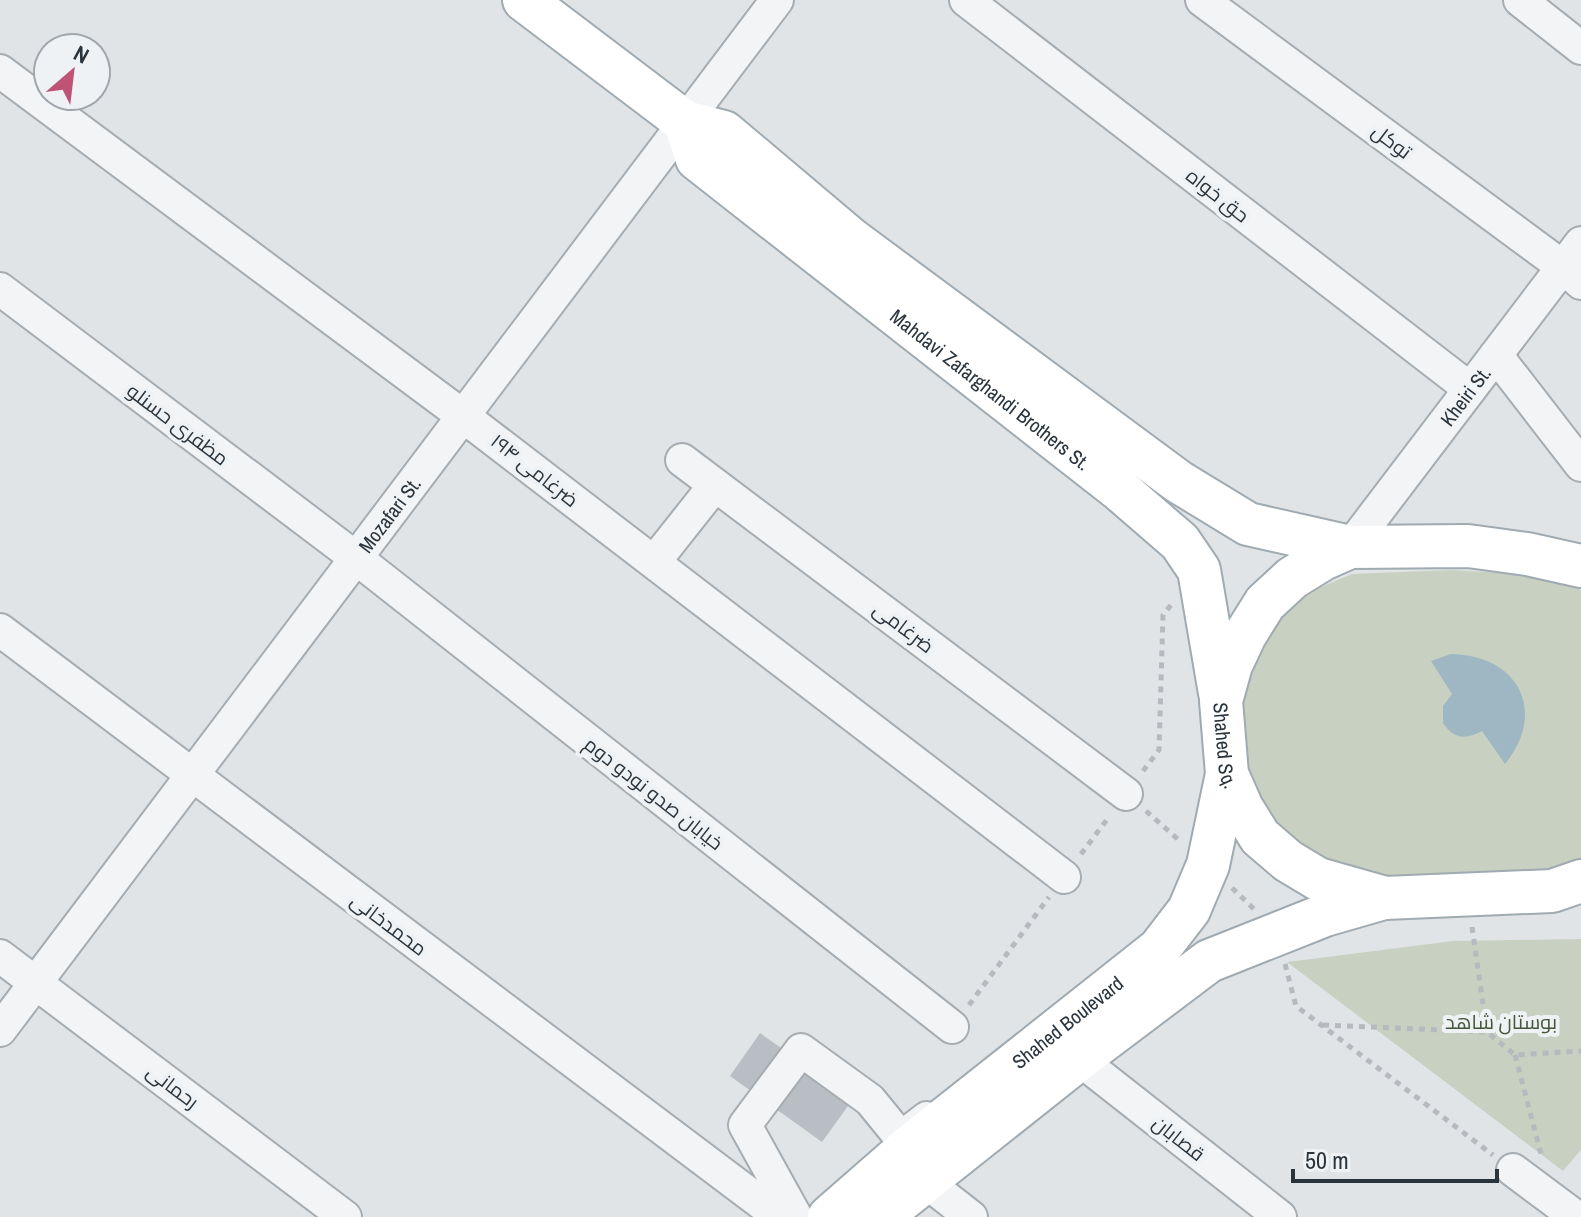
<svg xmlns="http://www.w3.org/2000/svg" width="1581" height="1217" font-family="'Archivo Narrow',Cairo,sans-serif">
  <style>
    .green { fill: #c8d0c2 }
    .water { fill: #9fb7c3 }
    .building { fill: #b8bec3 }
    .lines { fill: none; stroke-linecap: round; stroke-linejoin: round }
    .minor-casing { stroke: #a6acb0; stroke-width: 36 }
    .major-casing { stroke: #a0aab1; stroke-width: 46 }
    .path { stroke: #b6babe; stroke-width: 5; stroke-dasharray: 6 6; stroke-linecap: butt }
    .minor { stroke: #f2f4f6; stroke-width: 32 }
    .major { stroke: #fff; stroke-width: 42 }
    .labels { text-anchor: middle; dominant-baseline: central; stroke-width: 8; stroke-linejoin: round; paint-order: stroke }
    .street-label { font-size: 20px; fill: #2a343c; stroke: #eff2f5 }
    .park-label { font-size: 20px; fill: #445639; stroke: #eff2f5 }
  </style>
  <rect width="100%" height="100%" fill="#e0e4e7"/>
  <g class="green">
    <polygon points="1451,570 1538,575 1581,590 1581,870 1363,880 1308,856 1268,825 1245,765 1240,693 1262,632 1297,597 1352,574"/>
    <polygon points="1581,939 1581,1150 1563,1171 1287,962 1453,941"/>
  </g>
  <path class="water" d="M1451,654C1518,655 1548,711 1505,764L1482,731C1465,740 1454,739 1443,723V706L1452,694L1431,661Z"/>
  <polygon class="building" points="760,1033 853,1099 822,1142 730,1076"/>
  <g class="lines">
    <defs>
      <g id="minor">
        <polyline points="966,0 1470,389"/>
        <polyline points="1202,0 1563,267 1581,283"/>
        <polyline points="1520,0 1581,48"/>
        <polyline points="0,71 463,416 1064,877"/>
        <polyline points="0,289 356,558 952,1027"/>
        <polyline points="1496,355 1581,465"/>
        <polyline points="682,460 1126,794"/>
        <path id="s1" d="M1350,547L1581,243"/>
        <polyline points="654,562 715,485"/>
        <polyline points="0,630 780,1217"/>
        <polyline points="0,956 345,1217"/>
        <path id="s2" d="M0,1030L777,0"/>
        <polyline points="1079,1059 1280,1217"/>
        <polyline points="1513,1170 1576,1217"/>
        <polyline points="925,1181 971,1217"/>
        <polyline points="796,1217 745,1125 801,1050 870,1100 901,1138 927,1118"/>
      </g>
      <g id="major">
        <polyline points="524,0 685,122 724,132 852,240 1179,482 1248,524 1350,547"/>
        <path id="s3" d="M685,122L697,159L1121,491L1180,542L1199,570L1220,693"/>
        <path id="s4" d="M1581,566L1527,554L1468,546L1350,547L1323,559L1292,578L1265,603L1245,635L1231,665L1221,701L1227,774L1242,808L1260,837L1288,861L1318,879L1385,898L1552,891L1581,881"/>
        <path id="s5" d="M829,1217L909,1147L1159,949L1189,910L1208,865L1227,774"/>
        <polyline points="880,1217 1079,1059 1209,961 1325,915 1384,898"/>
      </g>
    </defs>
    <use href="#minor" class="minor-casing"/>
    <use href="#major" class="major-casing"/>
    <g class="path">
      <polyline points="1143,771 1159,750 1163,615 1171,605"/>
      <polyline points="1146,811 1180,841"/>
      <polyline points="1081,854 1109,817"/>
      <polyline points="1232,888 1254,909"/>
      <polyline points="1472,927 1487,1032"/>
      <polyline points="1285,964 1296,1006 1493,1155"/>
      <polyline points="969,1005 1049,897"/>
      <polyline points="1323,1025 1487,1032 1515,1055 1581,1051"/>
      <polyline points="1515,1055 1541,1154"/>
    </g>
    <use href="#minor" class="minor"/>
    <use href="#major" class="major"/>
  </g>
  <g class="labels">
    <g class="street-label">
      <text transform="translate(1392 141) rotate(37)">توکل</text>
      <text transform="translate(1218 195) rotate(38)">حق خواه</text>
      <text stroke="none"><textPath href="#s3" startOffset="412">Mahdavi Zafarghandi Brothers St.</textPath></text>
      <text stroke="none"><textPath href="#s1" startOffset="190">Kheiri St.</textPath></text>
      <text transform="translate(178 424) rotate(37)">مظفری حسنلو</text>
      <text transform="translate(535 470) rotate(38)">ضرغامی ۱۹۴</text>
      <text stroke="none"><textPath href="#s2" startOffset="646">Mozafari St.</textPath></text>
      <text transform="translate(904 627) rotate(37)">ضرغامی</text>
      <text stroke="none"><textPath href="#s4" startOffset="488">Shahed Sq.</textPath></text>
      <text transform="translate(654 793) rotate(38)">خیابان صدو نودو دوم</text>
      <text transform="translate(389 924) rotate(37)">محمدخانی</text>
      <text stroke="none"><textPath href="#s5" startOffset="308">Shahed Boulevard</textPath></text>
      <text transform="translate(173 1086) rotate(37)">رحمانی</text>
      <text transform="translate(1179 1138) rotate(38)">قصابان</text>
    </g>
    <g class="park-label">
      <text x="1501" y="1021">بوستان شاهد</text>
    </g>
  </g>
  <g transform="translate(72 72) rotate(28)"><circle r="38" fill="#eff2f5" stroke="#a0a6ab" stroke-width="2"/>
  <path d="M0-6L14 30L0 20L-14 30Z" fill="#be5376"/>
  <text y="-12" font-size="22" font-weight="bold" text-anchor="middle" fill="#2a343c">N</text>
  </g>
  <path d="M1293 1169v12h204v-12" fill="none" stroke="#2a343c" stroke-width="4"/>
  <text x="1305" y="1169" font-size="24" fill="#2a343c" stroke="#eff2f5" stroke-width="6" paint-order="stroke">50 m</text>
</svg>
